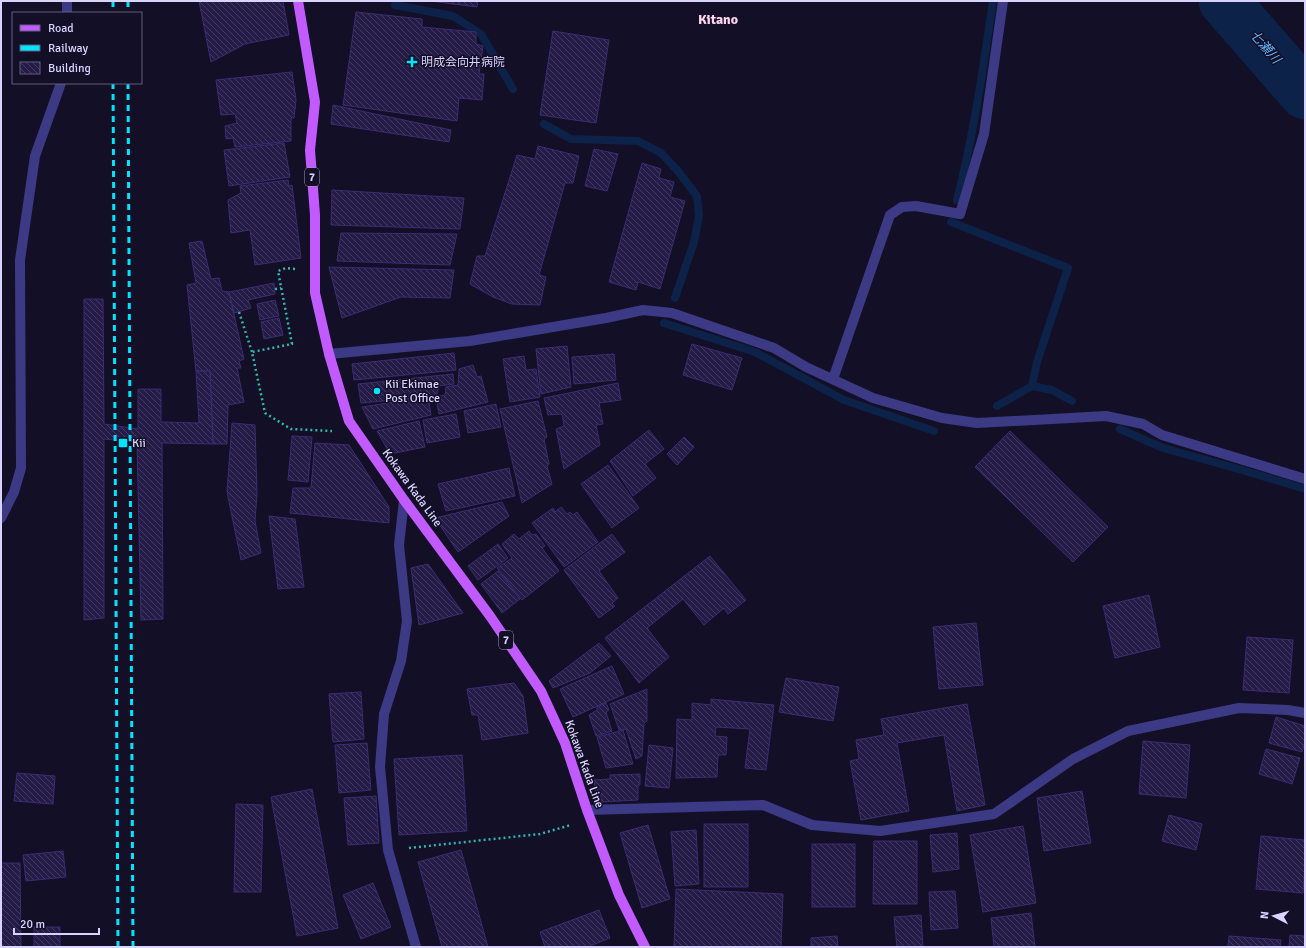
<svg xmlns="http://www.w3.org/2000/svg" width="1306" height="948" font-family="Signika,'Noto Sans JP',sans-serif">
  <style>
    .lines { fill: none; stroke-linecap: round; stroke-linejoin: round }
    .stream { stroke: #0c2248; stroke-width: 8 }
    .river { stroke: #0c2248; stroke-width: 51 }
    .building { fill: url(#building-back-hatch); stroke: #3b2d73 }
    .path { stroke: #2fb8b0; stroke-width: 2.5; stroke-dasharray: 2 3; stroke-linecap: butt }
    .minor { stroke: #3d3a85; stroke-width: 10 }
    .major { stroke: #c25bff; stroke-width: 10 }
    .rail { stroke: #00e5ff; stroke-width: 3; stroke-dasharray: 6 5; stroke-linecap: butt }
    .poi-dot { fill: #00e5ff; stroke: #130f26; stroke-width: 1.5 }
    .labels { text-anchor: middle; dominant-baseline: central; stroke-width: 3; stroke-linejoin: round; paint-order: stroke }
    .shield { fill: #130f26; stroke: #9e99be; stroke-width: 1 }
    .shield-label { font-size: 11px; font-weight: bold; fill: #d9d4ff }
    .poi-label { font-size: 12px; fill: #d9d4ff; stroke: #130f26; text-anchor: start }
    .street-label { font-size: 12px; fill: #d9d4ff; stroke: #130f26 }
    .water-label { font-size: 13px; font-style: italic; fill: #62b6ff; stroke: #130f26 }
    .quarter-label { font-size: 14px; font-weight: bold; fill: #ffd6f0; stroke: #130f26 }
  </style>
  <defs>
    <pattern id="building-back-hatch" width="6" height="6" patternUnits="userSpaceOnUse"><rect width="6" height="6" fill="#241b47"/><path d="M-1 5l2 2M0 0l6 6M5-1l2 2" fill="none" stroke="#433b63"/></pattern>
  </defs>
  <rect width="100%" height="100%" fill="#130f26"/>
  <g class="lines">
    <g class="stream">
      <polyline points="395,5 453,16 481,34 513,89"/>
      <polyline points="544,124 571,139 638,141 661,153 677,170 697,196 699,216 694,242 675,298"/>
      <path d="M957,200C974,134 983,68 993,1"/>
      <polyline points="951,222 1068,268 1037,362 1032,386 1052,390 1072,401"/>
      <polyline points="664,323 755,352 844,400 934,431"/>
      <polyline points="997,406 1032,386"/>
      <polyline points="1120,429 1163,448 1242,470 1305,489"/>
    </g>
    <polyline class="river" points="1224,1 1305,94"/>
  </g>
  <g class="building">
    <polygon points="199,1 283,1 289,35 245,44 211,62"/>
    <polygon points="430,1 478,1 477,7"/>
    <polygon points="356,12 422,19 422,27 476,32 476,44 483,46 479,74 484,74 482,100 459,98 457,121 343,105"/>
    <polygon points="553,31 609,40 596,123 540,115"/>
    <polygon points="292,72 296,100 294,118 291,118 291,141 235,147 233,138 226,139 225,126 237,123 235,114 221,115 216,80"/>
    <polygon points="333,105 451,130 449,142 331,124"/>
    <polygon points="284,143 290,177 229,186 224,150"/>
    <polygon points="538,146 579,156 573,183 565,183 539,275 546,277 540,305 512,304 493,297 470,284 477,256 485,256 517,155 535,159"/>
    <polygon points="594,149 618,154 607,191 585,186"/>
    <polygon points="642,163 661,169 659,178 674,182 670,197 685,201 660,289 638,282 636,290 609,282"/>
    <polygon points="288,180 289,186 292,185 301,258 255,265 250,230 231,233 228,200 241,193 240,186"/>
    <polygon points="332,190 464,198 460,229 331,225"/>
    <polygon points="341,233 457,234 450,265 337,261"/>
    <polygon points="202,241 211,279 219,278 222,291 229,292 244,359 239,361 241,368 237,368 244,402 228,405 227,444 213,444 210,371 196,371 187,285 196,283 189,243"/>
    <polygon points="329,267 454,270 450,298 401,297 342,318"/>
    <polygon points="274,283 275,294 248,300 251,308 234,313 229,292"/>
    <polygon points="84,299 103,299 104,424 138,429 138,389 161,389 161,422 199,423 196,371 210,371 213,444 162,443 163,619 141,620 137,442 104,439 104,618 84,620"/>
    <polygon points="275,300 279,316 260,320 257,304"/>
    <polygon points="279,318 283,335 264,339 261,322"/>
    <polygon points="692,344 742,358 732,390 683,375"/>
    <polygon points="567,346 571,387 541,394 536,349"/>
    <polygon points="454,353 456,370 354,380 352,364"/>
    <polygon points="614,354 616,380 574,384 572,357"/>
    <polygon points="524,356 526,370 536,369 540,397 510,402 503,359"/>
    <polygon points="473,365 477,377 481,376 488,402 439,414 436,397 445,395 446,387 458,385 459,369"/>
    <polygon points="453,374 454,384 439,386 436,396 361,403 358,384"/>
    <polygon points="618,383 621,400 599,403 603,424 596,425 600,445 564,469 556,429 564,426 562,414 548,415 544,398"/>
    <polygon points="428,397 431,415 373,429 362,407"/>
    <polygon points="538,401 547,437 544,439 549,464 547,466 552,484 522,503 500,409"/>
    <polygon points="496,404 501,427 468,433 464,411"/>
    <polygon points="456,414 460,437 427,443 423,420"/>
    <polygon points="419,421 425,447 390,454 377,431"/>
    <polygon points="232,423 255,425 257,495 255,521 261,553 241,560 227,492"/>
    <polygon points="649,430 664,449 645,464 656,478 633,496 610,461"/>
    <polygon points="1010,431 1108,527 1073,562 975,467"/>
    <polygon points="292,436 312,437 308,482 288,480"/>
    <polygon points="684,437 694,447 677,465 667,454"/>
    <polygon points="315,443 349,445 389,507 389,523 290,513 293,488 311,488"/>
    <polygon points="608,465 639,508 612,528 581,484"/>
    <polygon points="509,468 515,496 446,511 438,484"/>
    <polygon points="502,502 509,516 458,552 435,518"/>
    <polygon points="561,507 567,514 570,512 573,515 577,512 598,542 564,567 532,523 553,508 555,512"/>
    <polygon points="269,516 295,519 304,587 278,589"/>
    <polygon points="529,531 532,535 536,534 545,546 542,548 559,571 522,600 497,568 512,558 502,544 514,534 519,539"/>
    <polygon points="612,534 625,552 599,571 618,598 612,603 615,606 599,618 564,570"/>
    <polygon points="498,544 508,558 478,580 468,566"/>
    <polygon points="710,556 746,600 728,614 724,608 704,625 683,599 647,628 669,657 639,683 605,638"/>
    <polygon points="428,564 463,613 419,625 411,568"/>
    <polygon points="498,571 520,599 502,613 481,584"/>
    <polygon points="1149,595 1160,647 1115,658 1103,606"/>
    <polygon points="976,623 983,685 939,689 933,627"/>
    <polygon points="1247,637 1293,640 1289,693 1243,690"/>
    <polygon points="599,643 611,656 590,673 553,688 549,681"/>
    <polygon points="612,666 624,694 573,717 560,689"/>
    <polygon points="786,678 839,687 833,721 779,712"/>
    <polygon points="514,683 523,696 528,733 482,740 478,715 472,715 467,689"/>
    <polygon points="647,689 647,721 644,723 642,756 636,759 626,729 619,730 610,704"/>
    <polygon points="361,692 364,739 333,742 329,694"/>
    <polygon points="711,699 774,705 766,770 745,768 750,729 716,727 715,736 727,737 726,755 718,755 717,777 676,778 677,719 692,720 692,703 711,705"/>
    <polygon points="606,703 609,710 606,712 612,731 596,736 589,715 597,710 597,707"/>
    <polygon points="967,704 985,805 957,811 944,735 897,743 909,811 861,820 850,761 859,759 856,740 884,735 881,719"/>
    <polygon points="1276,717 1305,726 1305,742 1302,752 1269,743"/>
    <polygon points="623,730 633,764 606,768 597,737"/>
    <polygon points="1143,741 1190,745 1186,798 1139,794"/>
    <polygon points="367,743 371,790 339,793 335,745"/>
    <polygon points="649,745 673,748 669,788 645,786"/>
    <polygon points="1266,749 1300,758 1292,784 1259,774"/>
    <polygon points="462,755 467,831 399,835 394,759"/>
    <polygon points="17,773 55,776 53,804 14,801"/>
    <polygon points="640,774 640,785 638,785 638,800 601,802 601,794 596,794 594,780 610,779 610,775"/>
    <polygon points="312,789 338,928 297,936 271,797"/>
    <polygon points="1082,791 1091,843 1044,851 1037,798"/>
    <polygon points="376,796 379,843 348,845 344,798"/>
    <polygon points="236,804 263,805 261,892 234,892"/>
    <polygon points="1169,815 1202,824 1196,850 1162,841"/>
    <rect x="704" y="824" width="44" height="63"/>
    <polygon points="648,825 670,899 642,908 620,833"/>
    <polygon points="1023,826 1036,903 983,912 970,835"/>
    <polygon points="696,830 699,884 675,886 671,832"/>
    <polygon points="957,833 959,869 933,872 930,835"/>
    <polygon points="1261,836 1305,840 1305,865 1303,893 1256,889"/>
    <polygon points="874,841 917,841 917,904 873,904"/>
    <rect x="812" y="844" width="43" height="63"/>
    <polygon points="461,850 488,947 442,947 418,862"/>
    <polygon points="63,851 66,877 26,881 23,855"/>
    <polygon points="1,863 20,863 21,947 1,947"/>
    <polygon points="373,883 391,927 361,939 343,895"/>
    <polygon points="676,889 783,894 781,947 674,947"/>
    <polygon points="955,891 958,928 931,930 929,892"/>
    <polygon points="599,910 610,938 590,946 590,947 545,947 540,932"/>
    <polygon points="1031,913 1035,947 994,947 991,918"/>
    <polygon points="921,915 923,947 897,947 894,917"/>
    <rect x="34" y="927" width="26" height="20"/>
    <polygon points="1290,935 1305,936 1305,947 1289,947"/>
    <polygon points="837,936 838,947 811,947 811,938"/>
    <polygon points="1229,936 1281,940 1280,947 1228,947"/>
  </g>
  <g class="lines">
    <g class="path">
      <polyline points="295,269 286,268 278,271 292,344 252,352 265,413 291,429 332,431"/>
      <polyline points="275,289 281,288"/>
      <polyline points="239,312 252,352"/>
      <polyline points="409,848 540,834 571,825"/>
    </g>
    <g class="minor">
      <polyline points="67,13 67,1"/>
      <polyline points="329,354 470,341 606,318 643,310 672,313 774,348 806,367 873,398 942,418 977,423 1106,416 1143,424 1162,435 1305,479"/>
      <polyline points="833,379 890,215 902,207 916,206 960,214 984,134 1003,1"/>
      <polyline points="404,500 399,545 407,621 401,661 384,714 380,767 388,850 416,947"/>
      <polyline points="1,518 14,492 21,468 20,260 35,156 61,83"/>
      <polyline points="587,810 763,805 812,825 880,831 994,814 1073,759 1128,731 1239,708 1288,710 1305,713"/>
    </g>
    <polyline class="major" points="298,1 315,102 310,150 315,215 315,293 329,354 349,421 404,500 490,616 541,691 565,743 587,810 619,895 645,947"/>
    <g class="rail">
      <polyline points="113,1 113,13"/>
      <polyline points="128,1 128,13"/>
      <polyline points="113,83 118,947"/>
      <polyline points="128,83 133,947"/>
    </g>
  </g>
  <g class="poi-dot">
    <path d="M410 56h4v4h4v4h-4v4h-4v-4h-4v-4h4z"/>
    <circle cx="377" cy="391" r="4"/>
    <rect x="118" y="438" width="10" height="10" rx="2"/>
  </g>
  <g class="labels">
    <g class="shield">
      <rect x="305" y="168" width="14" height="18" rx="3"/>
      <rect x="499" y="631" width="14" height="18" rx="3"/>
    </g>
    <g class="shield-label">
      <text x="312" y="177">7</text>
      <text x="506" y="640">7</text>
    </g>
    <g class="poi-label">
      <text x="421" y="62">明成会向井病院</text>
      <text x="385" y="384">Kii Ekimae<tspan x="385" dy="14">Post Office</tspan></text>
      <text x="132" y="443">Kii</text>
    </g>
    <g class="street-label">
      <text transform="translate(412 488) rotate(54)">Kokawa Kada Line</text>
      <text transform="translate(584 764) rotate(70)">Kokawa Kada Line</text>
    </g>
    <g class="water-label">
      <text transform="translate(1265 47) rotate(49)">七瀬川</text>
    </g>
    <g class="quarter-label">
      <text x="718" y="19">Kitano</text>
    </g>
  </g>
  <rect width="1306" height="948" fill="none" stroke="#d9d4ff" stroke-width="4"/>
  <rect x="12" y="12" width="130" height="72" fill="#130f26" stroke="#625e7d"/>
  <rect x="20" y="25" width="20" height="6" fill="#c25bff" stroke="#625e7d"/>
  <text x="48" y="32" font-size="12" fill="#d9d4ff">Road</text>
  <rect x="20" y="45" width="20" height="6" fill="#00e5ff" stroke="#625e7d"/>
  <text x="48" y="52" font-size="12" fill="#d9d4ff">Railway</text>
  <rect x="20" y="62" width="20" height="12" fill="url(#building-back-hatch)" stroke="#625e7d"/>
  <text x="48" y="72" font-size="12" fill="#d9d4ff">Building</text>
  <g transform="translate(1274 916) rotate(276)" stroke="#130f26" stroke-width="3" paint-order="stroke">
  <path d="M0-3L7 15L0 10L-7 15Z" fill="#d9d4ff"/>
  <text y="-6" font-size="11" font-weight="bold" text-anchor="middle" fill="#d9d4ff">N</text>
  </g>
  <path d="M14 928v6h85v-6" fill="none" stroke="#d9d4ff" stroke-width="2"/>
  <text x="20" y="928" font-size="12" fill="#d9d4ff" stroke="#130f26" stroke-width="3" paint-order="stroke">20 m</text>
</svg>
